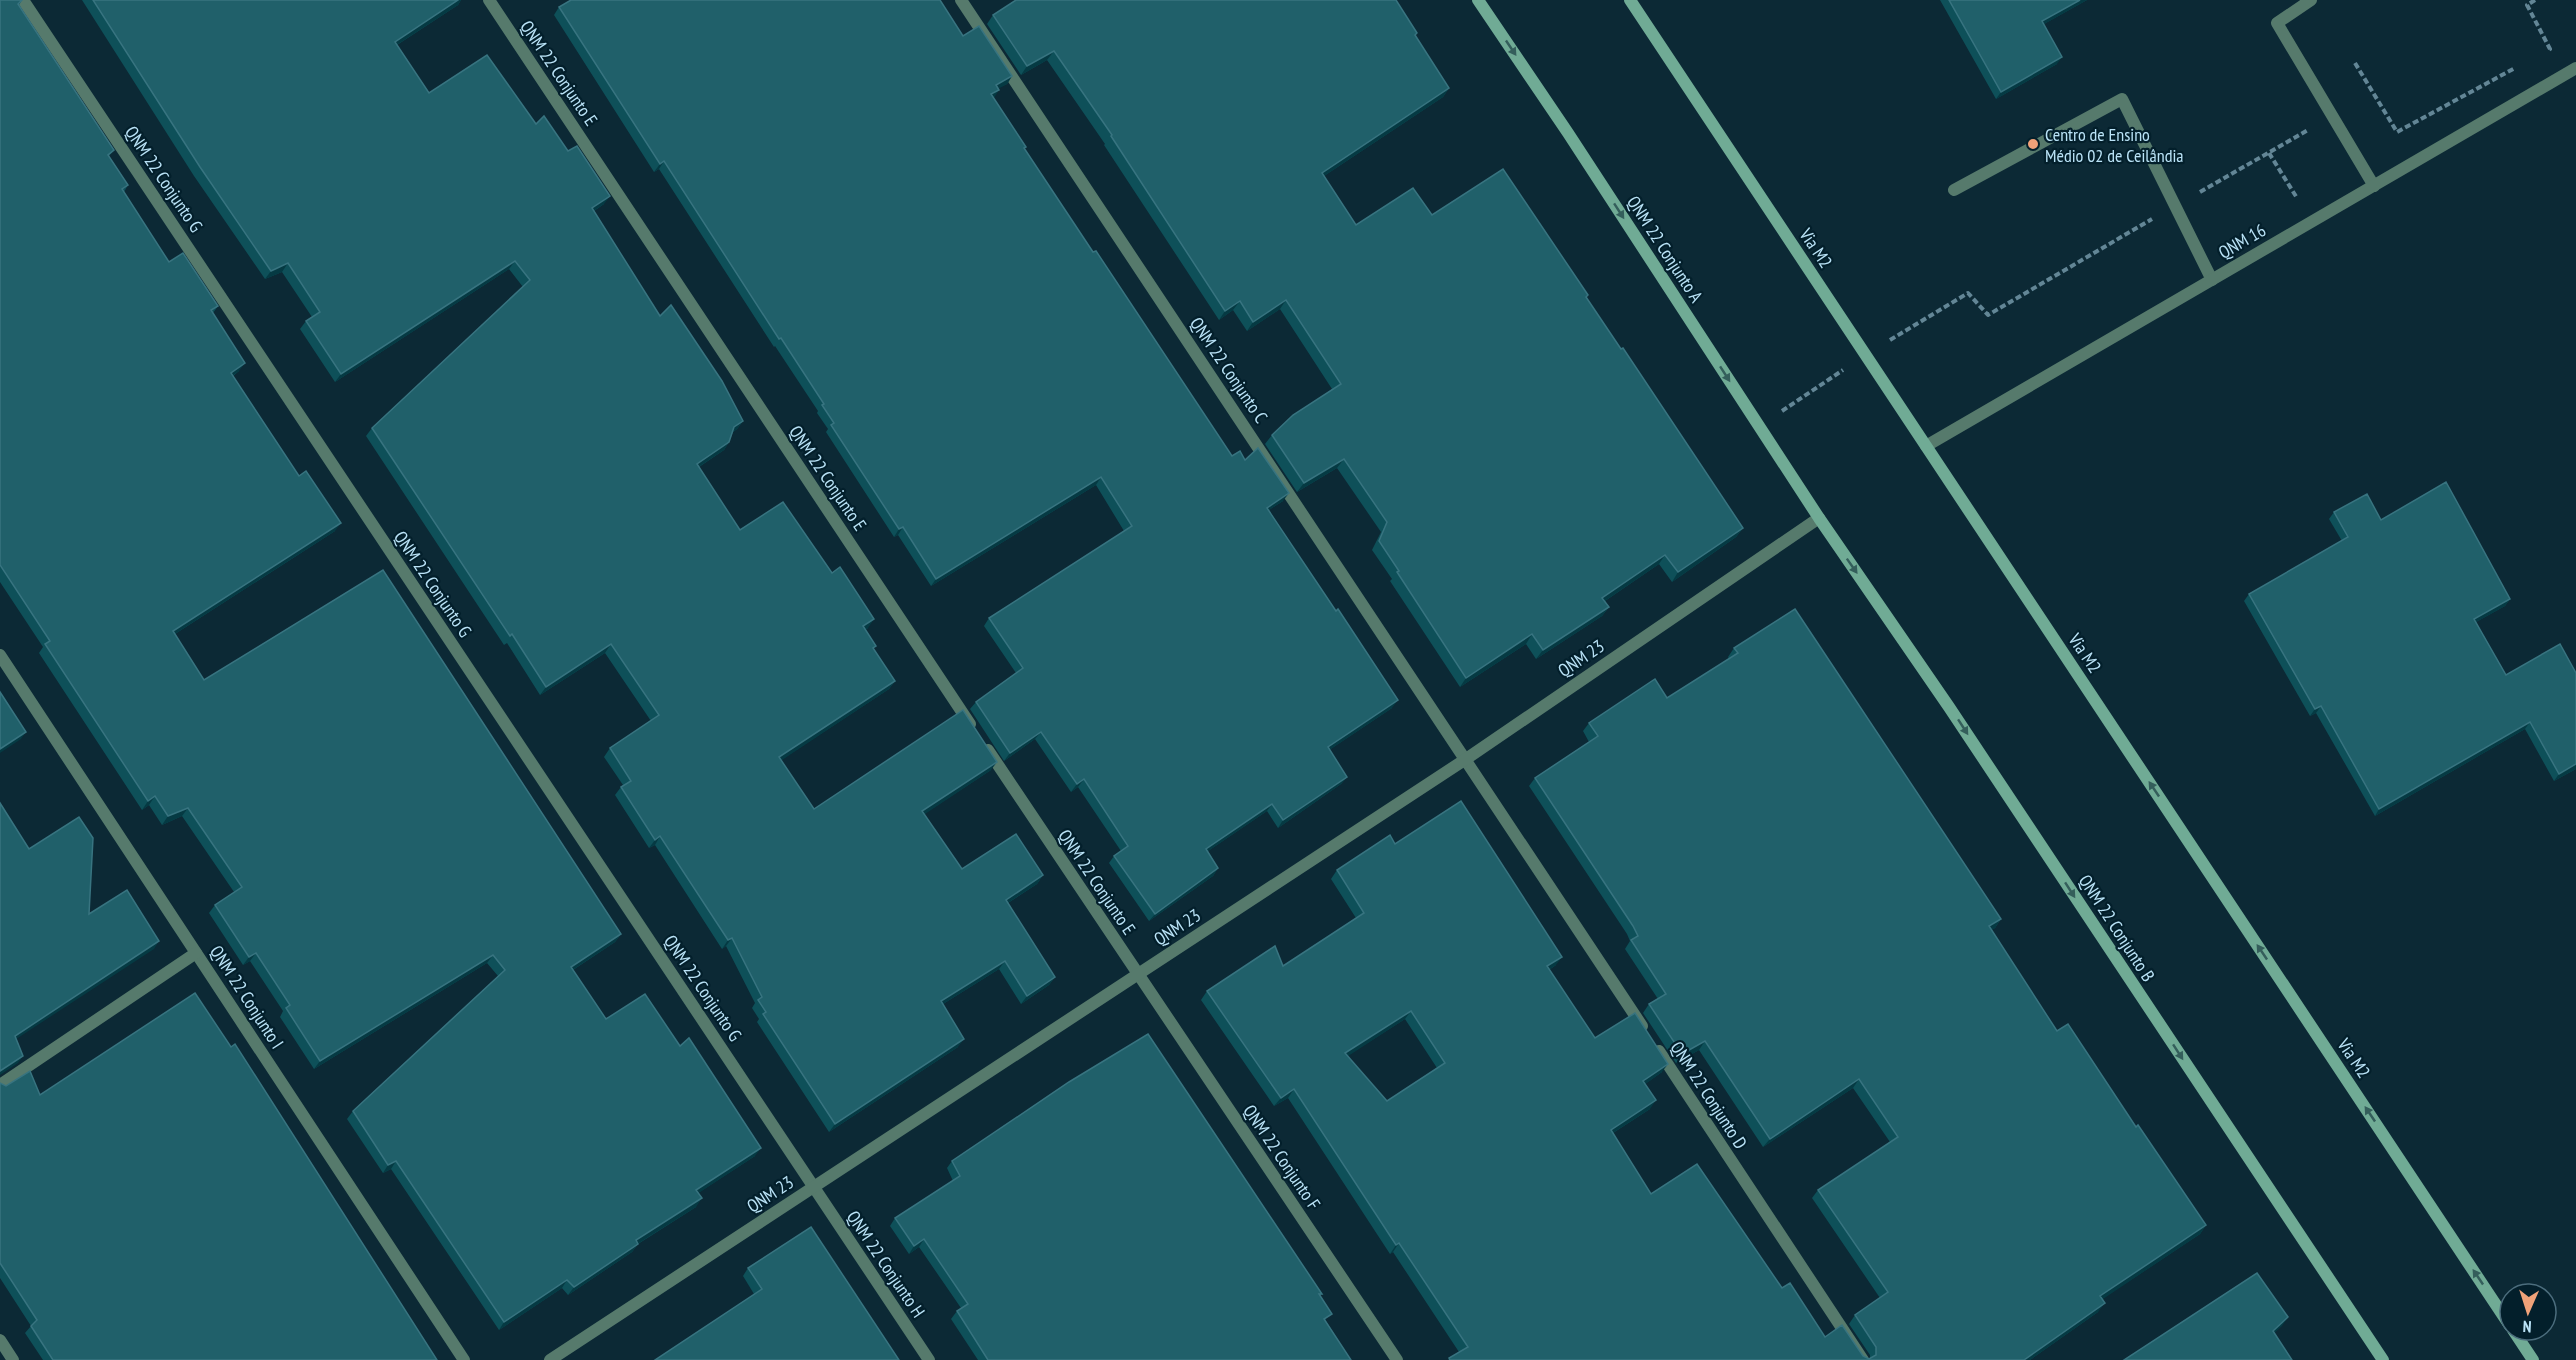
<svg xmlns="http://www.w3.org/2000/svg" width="2576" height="1360" font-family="'PT Sans Narrow',sans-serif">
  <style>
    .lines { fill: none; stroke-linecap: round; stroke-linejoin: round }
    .path { stroke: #638696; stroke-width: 4; stroke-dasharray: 6 3; stroke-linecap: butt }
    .service { stroke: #567a6c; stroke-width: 12 }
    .minor { stroke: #567a6c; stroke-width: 12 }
    .secondary { stroke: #70ab95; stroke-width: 12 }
    .wall { fill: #0e5059; fill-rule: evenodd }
    .shaded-wall { fill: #053a43 }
    .building { fill: #20606a; stroke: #387480; stroke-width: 1.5; fill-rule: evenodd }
    .oneway { fill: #345e5b }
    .poi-dot { fill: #f0a279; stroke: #031f2b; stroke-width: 2 }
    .labels { text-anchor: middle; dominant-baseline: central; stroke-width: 4.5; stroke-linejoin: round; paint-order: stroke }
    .street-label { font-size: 18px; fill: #bae3f7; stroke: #031f2b }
    .poi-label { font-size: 18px; fill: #bae3f7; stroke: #031f2b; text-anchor: start }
  </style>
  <rect width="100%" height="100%" fill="#0c2935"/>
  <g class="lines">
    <g class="path">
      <polyline points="2535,0 2527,5 2550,49 2548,50"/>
      <polyline points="2355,63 2397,132 2515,68"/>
      <polyline points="2269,153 2297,198"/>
      <polyline points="2200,192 2308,130"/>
      <polyline points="1890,340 1968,293 1988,315 2152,219"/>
      <polyline points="1782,411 1843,370"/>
    </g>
    <g class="service">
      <polyline points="2311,0 2277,23 2374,186"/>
      <polyline points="1954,190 2122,99 2212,280"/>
    </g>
    <g class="minor">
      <polyline points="23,0 929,1360"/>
      <polyline points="489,0 970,724"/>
      <polyline points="961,0 1642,1026"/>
      <polyline points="1926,446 2576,68"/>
      <polyline points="0,655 464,1360"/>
      <polyline points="988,750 1397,1360"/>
      <polyline points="1659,1051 1863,1360"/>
      <polyline points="0,1085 196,953"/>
      <polyline points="0,1340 13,1360"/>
      <polyline points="550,1360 1466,759 1819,518"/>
    </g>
    <g class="secondary">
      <polyline points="1478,0 1568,133 1819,518 1949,707 2383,1360"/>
      <polyline points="1630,0 2510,1326"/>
      <polyline points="2513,1330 2533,1360"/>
    </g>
  </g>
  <g class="wall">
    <polygon points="0,0 22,0 19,5 114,150 109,156 128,185 124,192 169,262 218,306 213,313 239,371 233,376 299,476 335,531 175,634 204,680 621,934 615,942 573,970 606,1019 755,1156 698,1193 696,1207 638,1244 632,1252 568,1295 562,1288 499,1330 391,1169 383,1173 347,1119 353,1111 498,976 487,963 314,1069 280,1017 283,1011 250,961 243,965 209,913 215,905 234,892 182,816 162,825 149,805 142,810 39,653 43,647 0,582"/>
    <polygon points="82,0 461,0 458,5 397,45 429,93 536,124 604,204 594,211 660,316 743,421 737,429 733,432 729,442 724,450 699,467 740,530 868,628 865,630 874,649 895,681 889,689 781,760 814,809 991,770 924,814 962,869 1043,875 1037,884 1008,903 1055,977 1049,985 1021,1004 999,969 943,1004 958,1047 829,1132 757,1022 759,1019 752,1008 755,1003 726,946 722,949 655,845 649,848 615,795 621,787 623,785 604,757 610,748 651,721 605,653 540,695 507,643 504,645 366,436 372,428 523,287 509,269 335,382 300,329 306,321 312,317 282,272 265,279 194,176"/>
    <polygon points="1940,0 2087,0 2044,24 2057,64 1996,99"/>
    <polygon points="559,7 963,36 1012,76 1007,84 998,88 993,98 1026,147 1024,148 1093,252 1232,456 1245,460 1283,501 1269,510 1392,708 1329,750 1347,777 1341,784 1278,828 1267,811 1208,851 1218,868 1213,876 1149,921 1109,863 1114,856 1121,851 1078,787 1071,792 1035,739 1004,761 970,709 976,702 1016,673 984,626 989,618 1124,531 1096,485 931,586 898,535 894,537 826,432 828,429 817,413 818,411 775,346 774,347 659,169 654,172 554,15"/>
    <polygon points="993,15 1415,36 1449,88 1443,97 1324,176 1356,225 1432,215 1588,295 1586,298 1743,528 1736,537 1672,582 1659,564 1605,601 1609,607 1602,616 1536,659 1526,644 1460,687 1390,581 1392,579 1372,550 1381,532 1337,468 1297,492 1265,444 1272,435 1332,389 1280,309 1247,331 1233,310 1219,320 1104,145 1105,144 1047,60 1021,75 987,24"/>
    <polygon points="2334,512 2381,520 2510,599 2505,606 2476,622 2506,675 2576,673 2576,769 2554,781 2525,729 2375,816 2316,713 2310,716 2244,601 2249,594 2342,541 2329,519"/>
    <path d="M1734,648L2001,919L1995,928L1991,930L2057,1031L2136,1127L2206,1225L2200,1234L2102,1299L2098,1312L2030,1360H1448L1459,1352L1393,1252L1390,1254L1288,1098L1274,1106L1201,1000L1207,991L1283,966L1356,918L1331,879L1337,870L1395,844L1556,965L1549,970L1595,1038L1662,1072L1645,1084L1650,1109L1613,1133L1651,1194L1782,1288L1825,1337L1869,1359H1870V1355L1849,1324L1855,1315L1880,1298L1812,1198L1818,1190L1890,1142L1853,1088L1763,1147L1699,1050L1676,1063L1643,1013L1649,1004L1658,999L1625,949L1630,941L1627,934L1529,786L1535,778L1589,742L1583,731L1589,723L1667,698L1729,659L1728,657ZM1405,1019L1437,1068L1387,1101L1347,1056Z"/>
    <polygon points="0,1083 6,1086 40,1095 437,1360 43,1360 25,1333 31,1326 0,1278"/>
    <polygon points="952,1161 1322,1294 1320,1296 1326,1321 1351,1360 978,1360 951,1319 957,1311 961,1308 919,1247 909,1254 890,1226 895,1218 953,1181 947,1168"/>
    <polygon points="748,1268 899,1360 754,1294 743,1276"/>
  </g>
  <g class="shaded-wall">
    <polygon points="458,0 461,0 458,5 389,50 395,42"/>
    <polygon points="2080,0 2087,0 2037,28 2042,21"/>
    <polygon points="1054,51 1047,60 1021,75 1027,66"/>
    <polygon points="2062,57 2057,64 1996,99 2001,92"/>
    <polygon points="1012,76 1007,84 991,93 996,85"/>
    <polygon points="1449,88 1443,97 1315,182 1322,173"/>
    <polygon points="999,90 994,98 986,102 991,94"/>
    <polygon points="664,161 659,169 654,172 660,164"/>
    <polygon points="610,196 604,204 586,216 592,208"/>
    <polygon points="515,261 509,269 335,382 341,374"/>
    <polygon points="288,263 282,272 265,279 271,271"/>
    <polygon points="1286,300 1280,309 1247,331 1253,322"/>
    <polygon points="1240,301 1233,310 1219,320 1225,311"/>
    <polygon points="245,363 239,371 225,381 231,373"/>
    <polygon points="743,421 737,429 729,435 734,427"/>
    <polygon points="729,442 724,450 691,472 697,464"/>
    <polygon points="1344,459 1337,468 1297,492 1304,483"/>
    <polygon points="1101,477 1096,485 931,586 936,579"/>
    <polygon points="1289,493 1283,501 1261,515 1267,508"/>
    <polygon points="341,523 335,531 167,639 173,631"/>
    <polygon points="903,527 898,535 894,537 899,529"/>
    <polygon points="1743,528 1736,537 1672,582 1678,572"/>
    <polygon points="1665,555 1659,564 1596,607 1602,598"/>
    <polygon points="2510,599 2505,606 2469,626 2474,619"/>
    <polygon points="1609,607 1602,616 1536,659 1543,650"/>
    <polygon points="874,619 868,628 857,635 863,626"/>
    <polygon points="1532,634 1526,644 1460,687 1466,678"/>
    <polygon points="611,644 605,653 540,695 546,687"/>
    <polygon points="895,681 889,689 773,766 779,757"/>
    <polygon points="1398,700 1392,708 1322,755 1328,747"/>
    <polygon points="2321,706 2316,713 2310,716 2315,709"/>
    <polygon points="2530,722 2525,729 2375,816 2379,809"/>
    <polygon points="26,732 21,739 0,753 0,749"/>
    <polygon points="1041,732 1035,739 1004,761 1010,753"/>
    <polygon points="997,762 991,770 916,820 922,811"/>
    <polygon points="2576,764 2576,769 2554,781 2559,774"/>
    <polygon points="1347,777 1341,784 1278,828 1283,820"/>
    <polygon points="1084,779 1078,787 1071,792 1077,784"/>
    <polygon points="155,796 149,805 142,810 148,801"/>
    <polygon points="1272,804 1267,811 1201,856 1206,849"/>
    <polygon points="188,808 182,816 162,825 168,816"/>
    <polygon points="660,836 655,845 649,848 655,840"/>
    <polygon points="1218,868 1213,876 1149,921 1155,914"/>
    <polygon points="1043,875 1037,884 1000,908 1006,900"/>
    <polygon points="2001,919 1995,928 1983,935 1989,926"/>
    <polygon points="621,934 615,942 565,975 571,967"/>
    <polygon points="732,938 726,946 722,949 728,940"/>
    <polygon points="159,941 154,949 10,1043 15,1036"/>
    <polygon points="256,953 250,961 243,965 249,957"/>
    <polygon points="493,955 487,963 314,1069 320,1061"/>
    <polygon points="1562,957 1556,965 1541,975 1547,966"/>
    <polygon points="1005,961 999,969 935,1009 941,1001"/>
    <polygon points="1055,977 1049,985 1021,1004 1027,996"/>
    <polygon points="1411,1011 1405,1019 1339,1062 1345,1053"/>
    <polygon points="964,1039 958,1047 829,1132 835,1124"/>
    <polygon points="1705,1041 1699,1050 1676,1063 1682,1054"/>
    <polygon points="23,1056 18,1063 0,1075 0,1071"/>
    <polygon points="1668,1064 1662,1072 1637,1090 1643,1081"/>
    <polygon points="1859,1079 1853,1088 1763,1147 1770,1139"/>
    <polygon points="1294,1089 1288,1098 1274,1106 1281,1098"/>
    <polygon points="1656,1100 1650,1109 1605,1138 1611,1130"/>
    <polygon points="761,1148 755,1156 691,1198 696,1190"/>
    <polygon points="396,1161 391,1169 383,1173 388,1165"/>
    <polygon points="702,1198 696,1207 631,1248 636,1240"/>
    <polygon points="2206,1225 2200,1234 2094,1305 2100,1296"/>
    <polygon points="924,1239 919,1247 909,1254 914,1246"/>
    <polygon points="1399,1243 1393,1252 1390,1254 1396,1245"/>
    <polygon points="638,1244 632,1252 568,1295 574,1287"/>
    <polygon points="567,1280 562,1288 499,1330 504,1322"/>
    <polygon points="2105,1303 2098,1312 2030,1360 2024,1360"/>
    <polygon points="2288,1317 2282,1326 2267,1340 2273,1331"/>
  </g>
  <g class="building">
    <polygon points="0,0 22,0 18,4 114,150 108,155 128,185 122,189 169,262 183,253 218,306 211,310 245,363 231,373 299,476 306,471 341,523 173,631 204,680 383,570 621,934 571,967 606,1019 645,994 680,1046 689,1038 761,1148 696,1190 702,1198 636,1240 638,1244 574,1287 567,1280 504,1322 396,1161 388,1165 353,1111 505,970 493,955 320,1061 286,1008 290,1005 256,953 249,957 215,905 242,887 188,808 168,816 155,796 148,801 45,644 50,641 0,565"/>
    <polygon points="93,0 458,0 395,42 429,93 487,55 536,124 544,116 568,151 577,146 610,196 592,208 660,316 671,305 722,381 743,421 734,427 729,442 697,464 740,530 783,502 832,573 840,567 874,619 863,626 876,646 873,648 895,681 779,757 814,809 963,710 997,762 922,811 962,869 1016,834 1043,875 1006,900 1055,977 1027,996 1005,961 941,1001 964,1039 835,1124 763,1014 766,1012 758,1000 762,997 732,938 728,940 660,836 655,840 621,787 631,781 610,748 659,715 611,644 546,687 512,634 510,636 372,428 530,280 515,261 341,374 306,321 320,312 288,263 271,271 200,167"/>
    <polygon points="571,0 940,0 963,36 979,26 1012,76 996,85 999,90 991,94 1026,147 1024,148 1093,252 1096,251 1232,456 1240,451 1245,460 1258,448 1289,493 1267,508 1336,611 1338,609 1398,700 1328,747 1347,777 1283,820 1272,804 1206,849 1218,868 1155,914 1114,856 1128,846 1084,779 1077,784 1041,732 1010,753 976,702 1023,668 989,618 1132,526 1101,477 936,579 903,527 899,529 831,425 834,423 822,405 824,404 781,338 779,339 664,161 660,164 559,7"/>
    <polygon points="1016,0 1396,0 1417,33 1415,35 1449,88 1322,173 1356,225 1413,188 1432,215 1503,169 1588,295 1586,297 1621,349 1623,348 1743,528 1678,572 1665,555 1602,598 1609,607 1543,650 1532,634 1466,678 1397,572 1399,571 1379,541 1387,522 1344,459 1304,483 1272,435 1293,415 1341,384 1286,300 1253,322 1240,301 1225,311 1111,136 1112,135 1054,51 1027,66 993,15"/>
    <polygon points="1949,0 2080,0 2042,21 2062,57 2001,92"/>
    <polygon points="2446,482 2510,599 2474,619 2506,675 2560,644 2576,673 2576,764 2559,774 2530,722 2379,809 2321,706 2315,709 2249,594 2348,537 2334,512 2367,494 2381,520"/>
    <path d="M1795,609L2001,919L1989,926L2057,1031L2068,1024L2136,1127L2138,1125L2206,1225L2100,1296L2105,1303L2024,1360H1450L1449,1358L1468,1347L1399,1243L1396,1245L1294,1089L1281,1098L1207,991L1275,946L1283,966L1364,913L1337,870L1390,835L1395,844L1461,801L1562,957L1547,966L1595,1038L1635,1013L1668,1064L1643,1081L1656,1100L1611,1130L1651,1194L1697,1164L1782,1288L1790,1283L1825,1337L1842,1325L1863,1356L1869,1359L1876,1355V1347L1855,1315L1888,1292L1818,1190L1898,1137L1859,1079L1770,1139L1705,1041L1682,1054L1649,1004L1666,994L1631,940L1638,936L1633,926L1535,778L1598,736L1589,723L1655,679L1667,698L1738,653L1734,648ZM1411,1011L1445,1063L1387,1101L1345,1053Z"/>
    <polygon points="0,692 26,732 0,749"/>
    <polygon points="0,803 29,849 79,817 93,838 89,914 127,890 159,941 15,1036 23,1056 0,1071"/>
    <polygon points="195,993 231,1047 235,1044 437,1360 53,1360 31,1326 37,1320 0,1263 0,1083 6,1086 30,1071 40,1095"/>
    <polygon points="1148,1034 1322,1294 1319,1294 1332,1314 1324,1319 1351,1360 988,1360 957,1311 968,1304 924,1239 914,1246 895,1218 960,1176 952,1161 1069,1082"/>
    <polygon points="811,1227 899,1360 655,1360 762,1289 748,1268"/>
    <polygon points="2257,1273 2288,1317 2273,1331 2292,1360 2124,1360"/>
  </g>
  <defs><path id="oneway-solid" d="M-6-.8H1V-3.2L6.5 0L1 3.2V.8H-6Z" transform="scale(1.5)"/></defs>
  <g class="oneway">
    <use href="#oneway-solid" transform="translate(1511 48) rotate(56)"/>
    <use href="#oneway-solid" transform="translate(1619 211) rotate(57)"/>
    <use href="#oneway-solid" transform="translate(1725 374) rotate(57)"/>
    <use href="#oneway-solid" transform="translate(1852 566) rotate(55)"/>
    <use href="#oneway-solid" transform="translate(1963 727) rotate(57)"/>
    <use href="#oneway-solid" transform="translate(2154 789) rotate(-124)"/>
    <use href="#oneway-solid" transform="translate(2070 890) rotate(57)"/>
    <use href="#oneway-solid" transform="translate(2262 952) rotate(-124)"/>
    <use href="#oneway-solid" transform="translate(2178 1052) rotate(57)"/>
    <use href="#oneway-solid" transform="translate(2370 1114) rotate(-124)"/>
    <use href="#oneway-solid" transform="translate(2478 1277) rotate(-124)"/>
  </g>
  <circle class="poi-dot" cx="2033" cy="144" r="6"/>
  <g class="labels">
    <g class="street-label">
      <text transform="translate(559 73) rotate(56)">QNM 22 Conjunto E</text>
      <text transform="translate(164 179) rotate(56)">QNM 22 Conjunto G</text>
      <text transform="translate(2242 241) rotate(-30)">QNM 16</text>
      <text transform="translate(1816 248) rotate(56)">Via M2</text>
      <text transform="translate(1665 249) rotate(57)">QNM 22 Conjunto A</text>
      <text transform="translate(1229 370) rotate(56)">QNM 22 Conjunto C</text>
      <text transform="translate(828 478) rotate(56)">QNM 22 Conjunto E</text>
      <text transform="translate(433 584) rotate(56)">QNM 22 Conjunto G</text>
      <text transform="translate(2085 653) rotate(56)">Via M2</text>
      <text transform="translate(1581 658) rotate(-34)">QNM 23</text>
      <text transform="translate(1097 882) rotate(56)">QNM 22 Conjunto E</text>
      <text transform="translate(1177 927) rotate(-33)">QNM 23</text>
      <text transform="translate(2117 928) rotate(57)">QNM 22 Conjunto B</text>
      <text transform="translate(703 988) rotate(56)">QNM 22 Conjunto G</text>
      <text transform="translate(247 997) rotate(57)">QNM 22 Conjunto I</text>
      <text transform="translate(2354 1058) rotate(56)">Via M2</text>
      <text transform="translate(1709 1095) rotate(57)">QNM 22 Conjunto D</text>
      <text transform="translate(1282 1157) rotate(56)">QNM 22 Conjunto F</text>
      <text transform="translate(770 1194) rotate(-33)">QNM 23</text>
      <text transform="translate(886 1264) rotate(56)">QNM 22 Conjunto H</text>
    </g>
    <g class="poi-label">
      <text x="2045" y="134">Centro de Ensino<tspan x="2045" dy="21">Médio 02 de Ceilândia</tspan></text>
    </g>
  </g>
  <g transform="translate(2528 1312) rotate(183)"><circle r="28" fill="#031f2b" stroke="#4c6d7d" stroke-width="1.5"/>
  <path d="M0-4.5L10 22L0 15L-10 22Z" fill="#f0a279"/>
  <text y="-9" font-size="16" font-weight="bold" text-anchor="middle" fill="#bae3f7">N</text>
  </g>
</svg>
